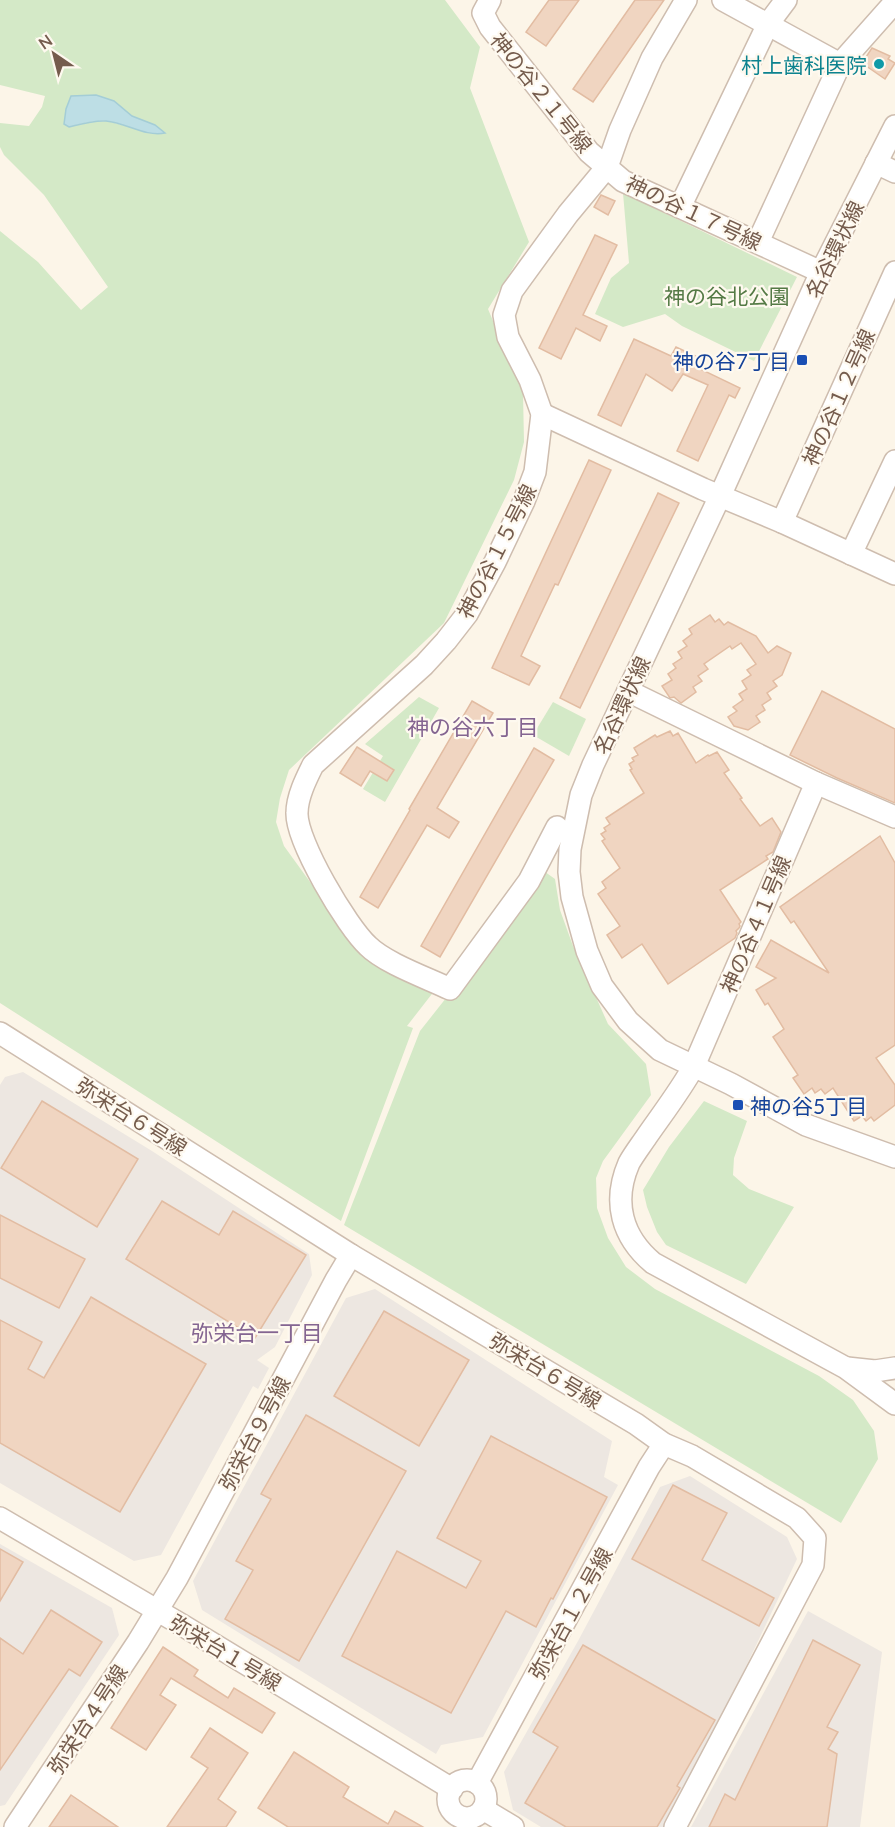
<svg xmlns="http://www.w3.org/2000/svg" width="895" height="1827" font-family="Lato,'Noto Sans JP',sans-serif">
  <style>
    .industrial { fill: #ede7e1 }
    .green { fill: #d4e9c7; fill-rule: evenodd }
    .water { fill: #bddee5; stroke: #a4cdd6; stroke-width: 1.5 }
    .building { fill: #f0d5c1; stroke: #e2bca2; stroke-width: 1.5 }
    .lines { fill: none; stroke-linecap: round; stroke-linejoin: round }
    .minor-casing { stroke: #cebdaf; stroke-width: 24 }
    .minor { stroke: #fff; stroke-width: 21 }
    .culture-dot { fill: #0f9aa8; stroke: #fef9ef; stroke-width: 2 }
    .transit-dot { fill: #1a4fb4; stroke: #fef9ef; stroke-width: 2 }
    .labels { text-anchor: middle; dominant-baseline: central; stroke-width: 4.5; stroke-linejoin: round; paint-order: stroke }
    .culture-label { font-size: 21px; fill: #0d838f; stroke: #fef9ef; text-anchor: end }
    .street-label { font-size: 21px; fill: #755c4d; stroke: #fef9ef }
    .park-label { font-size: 21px; fill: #547a45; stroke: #fef9ef }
    .transit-label { font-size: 21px; fill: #164399; stroke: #fef9ef; text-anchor: end }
    .neighbourhood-label { font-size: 22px; fill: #846591; stroke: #fef9ef }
  </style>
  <rect width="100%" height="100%" fill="#fcf5e8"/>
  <g class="industrial">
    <polygon points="23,1072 152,1151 309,1254 312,1275 275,1347 257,1360 269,1368 258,1389 253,1386 161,1555 134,1561 0,1483 0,1085 5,1077"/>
    <polygon points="375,1289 612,1441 604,1477 618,1485 483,1737 441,1745 436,1754 202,1610 193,1581 346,1298"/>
    <polygon points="690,1476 787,1537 797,1559 722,1717 663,1827 541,1827 513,1810 504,1772 578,1641 660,1487"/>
    <polygon points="0,1544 112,1608 119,1635 5,1805 0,1806"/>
    <polygon points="808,1611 882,1652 860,1827 691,1827"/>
  </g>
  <g class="green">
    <path d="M0,0H445L480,47L470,88L529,242L488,309L523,393L524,442L514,480L444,623L289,770L280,798L276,822L284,846L360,951L435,990L407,1026L413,1028L341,1221L0,1003V231L38,262L81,310L108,287L44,195L4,155L0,147V123L29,126L42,107L45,96L0,85ZM96,95L114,101L132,116L155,125L130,127L107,121L88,122L69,127Z"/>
    <polygon points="623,193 797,277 754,361 682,326 665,314 623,327 595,314 611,278 629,263"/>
    <polygon points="419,697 439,708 385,802 363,789 383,756 365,744"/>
    <polygon points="553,702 586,719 569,756 533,735"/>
    <polygon points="541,869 555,879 560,910 573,946 608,1024 646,1064 651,1095 603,1161 596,1178 597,1208 608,1238 626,1267 655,1289 819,1376 853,1400 874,1431 878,1459 841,1523 344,1225 420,1031 450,993"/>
    <polygon points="704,1101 747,1121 734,1158 733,1175 749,1189 794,1207 746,1284 666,1245 657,1232 647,1207 643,1190 669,1147"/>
  </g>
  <path class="water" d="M96,95L114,101L132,116L155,125L165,133C145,137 127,123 106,121C94,120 81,124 69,127L64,124L66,109L71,96Z"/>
  <g class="building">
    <polygon points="549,0 579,0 546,46 526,32"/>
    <polygon points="635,0 664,0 593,102 573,89"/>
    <polygon points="872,48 890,56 888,59 895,63 885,79 862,63"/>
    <polygon points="601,195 615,201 608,215 594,207"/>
    <polygon points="595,235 617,245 583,315 607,326 600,341 576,328 561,359 539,348"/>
    <polygon points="634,339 671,356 676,347 700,358 696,367 740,388 735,398 729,395 698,461 677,451 708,385 683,374 672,391 646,374 621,426 598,415"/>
    <polygon points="589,460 611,470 558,585 555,584 521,656 540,666 529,685 492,668"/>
    <polygon points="658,493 679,503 580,708 560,698"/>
    <polygon points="710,615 715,622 719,619 724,625 728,622 756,636 768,653 777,646 791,653 782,675 773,681 777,686 767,693 771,699 762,705 765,710 756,716 760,722 748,730 734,726 728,717 737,711 733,707 743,700 739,694 747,689 742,681 751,675 747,670 756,664 741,643 732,649 730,646 704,664 708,669 698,676 702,681 693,687 696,692 681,703 674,697 670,698 662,686 672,680 668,674 676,668 673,664 682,658 678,652 687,646 683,641 692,634 689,629"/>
    <polygon points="822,691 895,729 895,803 837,778 790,755"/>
    <polygon points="472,701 493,713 437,808 459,822 449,838 427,825 378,908 360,897 410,810 409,809"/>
    <polygon points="670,731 673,736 678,733 696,763 708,755 709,756 717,752 729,770 724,773 742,798 740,799 760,826 772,818 781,832 773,852 766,856 768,859 720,890 741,922 739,924 740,926 739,928 736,931 737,933 735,938 668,984 642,944 622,958 607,935 620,926 598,894 606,888 602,882 620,868 602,841 605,839 601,834 606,831 604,828 610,824 606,818 644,793 630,770 632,769 629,764 634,761 632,758 638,755 634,748 655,735 657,737"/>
    <polygon points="357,747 394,770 387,781 370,771 361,786 340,773"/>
    <polygon points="534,748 554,760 440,957 421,946"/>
    <polygon points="880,836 895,863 895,1045 876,1058 895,1085 895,1105 874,1121 871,1117 866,1121 862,1116 854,1121 833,1088 825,1094 821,1089 815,1093 812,1088 804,1094 793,1078 798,1075 773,1037 784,1029 768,1003 765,1005 756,990 776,978 756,967 771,940 829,973 794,921 791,923 780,907"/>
    <polygon points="42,1101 138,1159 97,1227 1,1168"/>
    <polygon points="162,1201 219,1235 233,1211 306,1255 255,1338 126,1259"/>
    <polygon points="0,1215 85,1259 59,1308 0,1278"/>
    <polygon points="91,1297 206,1364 120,1512 0,1443 0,1320 42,1342 28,1369 44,1378"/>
    <polygon points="384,1311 469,1360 419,1446 334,1396"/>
    <polygon points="306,1415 406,1471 299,1661 225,1619 253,1570 236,1561 271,1499 261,1494"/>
    <polygon points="491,1436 607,1497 553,1599 551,1598 536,1627 506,1611 451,1713 342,1656 397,1551 466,1588 481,1561 437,1538"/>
    <polygon points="673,1485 727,1513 702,1560 774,1598 759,1626 632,1559"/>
    <polygon points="0,1549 23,1562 0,1601"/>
    <polygon points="51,1610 102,1642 80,1676 69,1669 0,1770 0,1638 23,1654"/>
    <polygon points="813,1640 860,1665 827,1727 838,1732 828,1749 837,1754 827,1827 709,1827 725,1794 735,1800"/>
    <polygon points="583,1645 715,1720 677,1786 680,1788 657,1827 566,1827 525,1803 558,1747 533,1732"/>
    <polygon points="163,1647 198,1670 194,1676 228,1698 234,1688 275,1713 262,1733 171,1678 160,1695 176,1705 146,1750 111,1728"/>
    <polygon points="210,1728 248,1753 218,1799 236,1812 226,1827 167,1827 208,1768 191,1757"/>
    <polygon points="294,1752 349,1787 343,1797 388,1824 395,1811 423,1827 288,1827 258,1808"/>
    <polygon points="71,1795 118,1827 49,1827"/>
  </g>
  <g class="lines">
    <defs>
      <g id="minor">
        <polyline points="490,0 483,13 490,27 589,152 623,181 821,272"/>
        <polyline points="723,0 840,64"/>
        <polyline points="895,126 821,272 720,496 593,765 581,795 570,849 569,872 572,897 587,951 602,986 628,1021 660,1050 731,1084 806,1125 895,1157"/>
        <polyline points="876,163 895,172"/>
        <polyline points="680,207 768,24 786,0"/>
        <polyline points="758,242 840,64 895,2"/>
        <polyline points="542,414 703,489 782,522 895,574"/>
        <polyline points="782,522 895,272"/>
        <polyline points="851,554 895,461"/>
        <path d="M628,691L816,783L694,1066C680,1091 663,1113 647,1136C641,1145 634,1154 629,1163C612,1202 622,1237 653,1263L846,1368L895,1404"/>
        <polyline points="816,783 895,817"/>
        <path d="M557,827L529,881L450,989C427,978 385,963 368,946C347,927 296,841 297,813C297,797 306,779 313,765L424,665L446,641L467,614L495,562L524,501L535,472L542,414L530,380L508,337L504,315L512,291L568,214L607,167L620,130L652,58L686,0"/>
        <polyline points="0,1033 351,1255 636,1424 664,1444 692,1456 797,1518 815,1538 813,1565 675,1827"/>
        <polyline points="847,1368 875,1371 895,1368"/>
        <polyline points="0,1518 182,1625 452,1789"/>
        <circle cx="467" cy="1799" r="19"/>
        <polyline points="477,1783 649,1467 664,1444"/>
        <polyline points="483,1809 513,1827"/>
        <polyline points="15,1827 138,1642 177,1578 336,1280 351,1255"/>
      </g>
    </defs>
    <use href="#minor" class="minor-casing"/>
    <use href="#minor" class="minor"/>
  </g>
  <circle class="culture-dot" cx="879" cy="64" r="6"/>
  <g class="transit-dot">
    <rect x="796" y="354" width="12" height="12" rx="3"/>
    <rect x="732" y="1099" width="12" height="12" rx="3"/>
  </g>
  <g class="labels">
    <g class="culture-label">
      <text x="867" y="64">村上歯科医院</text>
    </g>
    <g class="street-label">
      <text transform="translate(542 92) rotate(51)">神の谷２１号線</text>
      <text transform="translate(694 212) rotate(25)">神の谷１７号線</text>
      <text transform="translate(834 249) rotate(-64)">名谷環状線</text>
      <text transform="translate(838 397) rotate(-66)">神の谷１２号線</text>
      <text transform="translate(496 551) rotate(-63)">神の谷１５号線</text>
      <text transform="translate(621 705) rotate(-65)">名谷環状線</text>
      <text transform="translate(755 924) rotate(-67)">神の谷４１号線</text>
      <text transform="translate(132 1116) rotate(32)">弥栄台６号線</text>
      <text transform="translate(546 1370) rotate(31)">弥栄台６号線</text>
      <text transform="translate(254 1433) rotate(-62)">弥栄台９号線</text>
      <text transform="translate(570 1613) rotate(-61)">弥栄台１２号線</text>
      <text transform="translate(226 1652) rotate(31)">弥栄台１号線</text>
      <text transform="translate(87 1719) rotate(-57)">弥栄台４号線</text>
    </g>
    <g class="park-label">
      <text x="727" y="295">神の谷北公園</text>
    </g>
    <g class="transit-label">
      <text x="790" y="360">神の谷7丁目</text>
      <text x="750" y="1105" text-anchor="start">神の谷5丁目</text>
    </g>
    <g class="neighbourhood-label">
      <text x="473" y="726">神の谷六丁目</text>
      <text x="257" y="1332">弥栄台一丁目</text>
    </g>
  </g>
  <g transform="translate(54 54) rotate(325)" stroke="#fef9ef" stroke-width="4.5" paint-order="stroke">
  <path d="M0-4.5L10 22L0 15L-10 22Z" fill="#755c4d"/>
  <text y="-9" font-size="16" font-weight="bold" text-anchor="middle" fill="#755c4d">N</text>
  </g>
</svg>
